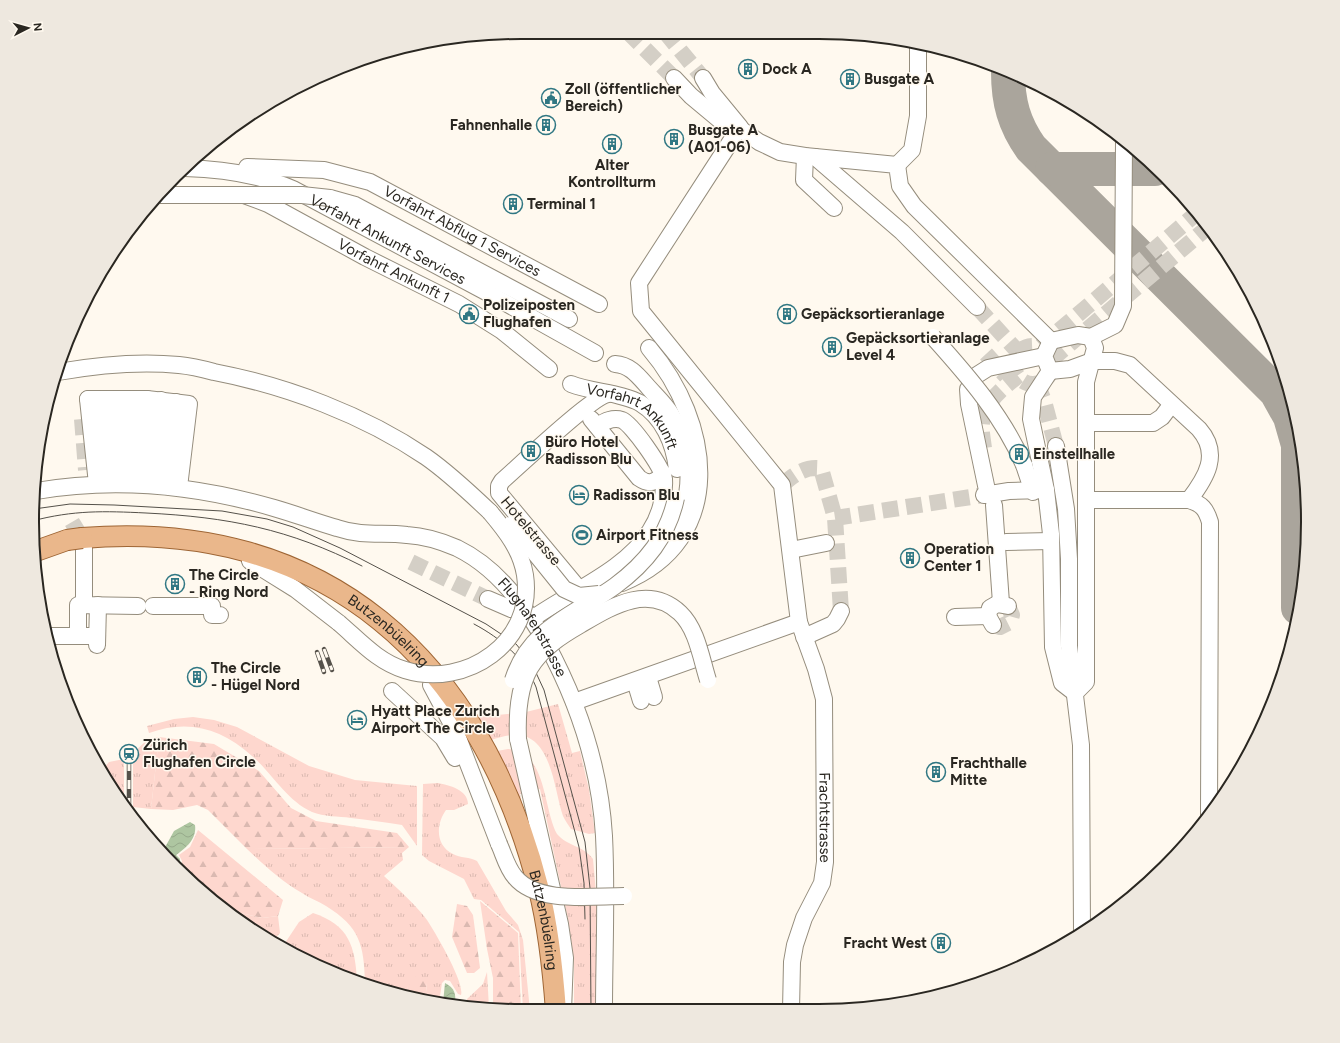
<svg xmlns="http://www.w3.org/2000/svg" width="1340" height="1043" font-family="Figtree,sans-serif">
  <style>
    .grass { fill: url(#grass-tufts) }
    .forest { fill: url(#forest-firs) }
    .water { fill: url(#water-waves) }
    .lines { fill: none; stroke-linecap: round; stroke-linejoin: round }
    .taxiway { stroke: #aaa59c; stroke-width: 34 }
    .minor-tunnel { stroke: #d4cfc6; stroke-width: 16; stroke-dasharray: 16 8; stroke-linecap: butt }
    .minor-casing { stroke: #958d7d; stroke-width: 18 }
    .major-casing { stroke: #9e6534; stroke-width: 22 }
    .minor { stroke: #fff; stroke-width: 16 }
    .major { stroke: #eab78b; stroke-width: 20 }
    .tram { stroke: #55514a; stroke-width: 1 }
    .rail-casing { stroke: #55514a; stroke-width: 4.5 }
    .rail { stroke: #fff9ef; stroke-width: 3; stroke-dasharray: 9; stroke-linecap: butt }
    .minor-bridge-casing { stroke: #958d7d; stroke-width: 18; stroke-linecap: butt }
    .major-bridge-casing { stroke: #9e6534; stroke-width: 22; stroke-linecap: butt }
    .minor-bridge { stroke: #fff; stroke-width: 16 }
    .major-bridge { stroke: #eab78b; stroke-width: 20 }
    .labels { text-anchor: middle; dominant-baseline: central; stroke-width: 3; stroke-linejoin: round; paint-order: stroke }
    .poi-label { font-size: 15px; font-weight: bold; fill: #2a2721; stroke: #fff9ef; text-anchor: start }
    .street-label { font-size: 15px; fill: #2a2721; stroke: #fff9ef }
    .rim { fill: none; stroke: #2a2721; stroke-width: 2 }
  </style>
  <defs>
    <pattern id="grass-tufts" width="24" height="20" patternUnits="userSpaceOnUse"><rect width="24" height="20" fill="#fed7ce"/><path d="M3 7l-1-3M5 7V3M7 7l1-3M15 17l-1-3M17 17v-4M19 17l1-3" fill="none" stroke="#dab9b1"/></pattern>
    <pattern id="forest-firs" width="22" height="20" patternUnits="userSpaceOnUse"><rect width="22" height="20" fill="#fed7ce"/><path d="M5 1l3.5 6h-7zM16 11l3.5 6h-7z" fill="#dab9b1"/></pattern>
    <pattern id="water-waves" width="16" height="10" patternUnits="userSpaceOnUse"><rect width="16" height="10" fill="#aec6a1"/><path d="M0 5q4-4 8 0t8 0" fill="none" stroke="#96aa8a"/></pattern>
  </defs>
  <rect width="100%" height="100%" fill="#fff9ef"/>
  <g class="grass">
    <path d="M558,704L572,753L580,751L589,790L595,833L589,834L571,829C568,825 565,820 563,816C554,791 552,734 515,735C507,735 499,738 491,740L477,717L526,712Z"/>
    <path d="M193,717L214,720L237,727L309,766L355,780L417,786V846L402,825C385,822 368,820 351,818C338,816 324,817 312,812C286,800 273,774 252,756C221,728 188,719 149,733L147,726L174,719Z"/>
    <polygon points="159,737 151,809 133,807 133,753 147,740 149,743 154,741 154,738"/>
    <path d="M508,749C547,751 543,809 557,834C567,846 584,846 593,859L597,904V1011H574V961L568,919L540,789L520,794L524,814L497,751Z"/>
    <polygon points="124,759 124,801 101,771 109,762"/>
    <path d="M438,783C449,785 468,790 468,804L454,810H446C436,824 435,845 453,854C460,858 470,857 477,861L506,911L518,925L523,940L530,1011H523L519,932L481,900L474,899L464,879L429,861L422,855L423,784Z"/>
    <path d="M409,847L402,853L403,860L384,876C396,887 418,907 427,920C435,932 465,983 461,995L458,994L450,981L445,980L442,983L439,1003L425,1001L427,983L408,986L407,996L365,983C364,945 360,927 326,906C318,901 309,898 302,893C281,881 264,865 247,849Z"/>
    <polygon points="228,910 262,918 278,916 280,933 273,941 249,928"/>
    <path d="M313,913C349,925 355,946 357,981L334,974L283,946L299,922Z"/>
    <polygon points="487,972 489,1008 466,1006 467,999 483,984"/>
  </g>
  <g class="forest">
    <polygon points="159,737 214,744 259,771 291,808 316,821 397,833 409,847 247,849 208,810 197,805 173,810 151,809"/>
    <polygon points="198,830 283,900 278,916 262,918 228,910 181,872 182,861 179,855 190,847"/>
    <polygon points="480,901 518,933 521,1011 493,1008 493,978 487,949"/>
    <polygon points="457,904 467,906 473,915 480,968 474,973 467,973 452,937"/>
    <polygon points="417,975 427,983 425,1001 407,996 408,986"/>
  </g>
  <g class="water">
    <path d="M190,822L195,825C197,839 186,848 176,855L180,859L178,870L163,851L174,831Z"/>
    <path d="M445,983C455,988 456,994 455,1004L443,1003Z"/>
  </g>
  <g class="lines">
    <g class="taxiway">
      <path d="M1008,72C1008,102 1014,124 1031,148L1276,392L1290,417L1298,445"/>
      <polyline points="1052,169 1155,169"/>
      <polyline points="1298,431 1298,608"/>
    </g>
    <g class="minor-tunnel">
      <polyline points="628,32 674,78"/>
      <polyline points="665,32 703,78"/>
      <polyline points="977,307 1019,353"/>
      <polyline points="1041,346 1197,213"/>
      <circle cx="1033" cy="365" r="19"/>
      <polyline points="986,354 1006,376"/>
      <polyline points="1051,360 1207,228"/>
      <polyline points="1037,383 1044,401 1056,446"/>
      <polyline points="82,419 86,470"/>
      <path d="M984,448C983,440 981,430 982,423C984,402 1003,388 1018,376"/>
      <path d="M782,485C793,476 803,467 818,468L822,472L835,518L841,611"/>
      <polyline points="835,518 984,495"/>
      <polyline points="72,522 84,542"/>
      <polyline points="411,562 488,599"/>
      <polyline points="993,625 1000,627 1010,622 1012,615 1008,606"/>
    </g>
    <defs>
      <g id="minor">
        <polyline points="674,78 691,96 721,121 739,128 759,142 780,152 805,156 897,165 900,186 914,206 1051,341"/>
        <path id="s1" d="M703,78L712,93L740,127L639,283L641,311L782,485L799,622L816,669L824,699L825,862L822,883L804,918L795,945L792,962L791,1010"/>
        <polyline points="805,156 804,180 834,208"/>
        <polyline points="815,157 902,232 977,307"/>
        <polyline points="897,165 912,150 918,116 918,47"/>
        <path id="s2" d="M247,167L324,170L370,182L599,304"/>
        <path id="s3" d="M185,168C223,169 258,174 293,189L488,293L595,353"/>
        <path id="s4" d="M244,195L268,204L365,257L459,304L502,331L549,369"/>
        <polyline points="330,198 355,205 569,319"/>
        <polyline points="1051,341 1044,356 1050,371 1033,397 1031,419 1046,490 1051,534 1053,647 1062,683 1075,693"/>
        <polyline points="1051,341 1078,335 1091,337 1115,325 1123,306 1124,140"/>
        <path d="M615,364C631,365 639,377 649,388C656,396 665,404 671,414C686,439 694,477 684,505C681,515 673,523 666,530"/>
        <path d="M1050,371L1070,369L1092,361H1115L1130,365L1199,429C1221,454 1206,478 1189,500"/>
        <path d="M58,372C98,365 138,361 179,365C190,366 203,369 214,372C287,386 364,415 426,457C449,473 470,493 490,512"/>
        <polyline points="977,375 988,368 1044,356"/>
        <path id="s5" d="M571,384C591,392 623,393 640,403C663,417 674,443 677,469"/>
        <polyline points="968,389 969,404 988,495"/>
        <polyline points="88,399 147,399 189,404 179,487"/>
        <polyline points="88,399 97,484"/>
        <polyline points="103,399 109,483"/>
        <polyline points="117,399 121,483"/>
        <path d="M591,419L639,478C649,485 656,483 663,473"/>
        <polyline points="1086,423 1153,423 1162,417 1171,405"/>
        <polyline points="1056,446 1066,509 1069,559 1069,646 1081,745 1082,932"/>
        <polyline points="1024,465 1033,492"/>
        <polyline points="132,483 133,399"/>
        <polyline points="143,484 147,399"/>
        <polyline points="154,485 161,400"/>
        <polyline points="167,486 176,402"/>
        <path id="s6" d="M36,491C117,477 195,485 274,508C295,514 316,522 337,528C364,537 381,532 407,535C424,536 441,541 457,548C496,567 525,605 546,643C578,702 600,768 604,836C607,894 604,953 604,1011"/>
        <polyline points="984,495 1009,491 1046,490"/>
        <path d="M1086,500H1189C1202,504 1206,509 1210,522L1209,816"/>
        <polyline points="994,505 1001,603"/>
        <polyline points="84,542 84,605"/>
        <polyline points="1006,542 1051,541"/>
        <polyline points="791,550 826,543"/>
        <polyline points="250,561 295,589 339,623"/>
        <path d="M622,583C729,540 712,422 649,348"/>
        <path d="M579,589L499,493V486L502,481C518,467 593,396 608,394"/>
        <polyline points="488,599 511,609 522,606"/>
        <polyline points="153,606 212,606 212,615 220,615"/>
        <polyline points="955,617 988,616"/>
        <path d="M532,619C570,592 626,570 650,531C660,516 665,496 664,479C662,467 632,424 622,420C613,417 605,421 597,426"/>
        <polyline points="993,625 988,616 990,608 997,604 1008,606"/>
        <polyline points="47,636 97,636"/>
        <polyline points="78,636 78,605 138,606"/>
        <polyline points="804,637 833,624 837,619 841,611"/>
        <polyline points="97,645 98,605"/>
        <polyline points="648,677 654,697"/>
        <polyline points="635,681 641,701"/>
        <polyline points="431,685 455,730 499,844"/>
        <polyline points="392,691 443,738 455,758"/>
        <polyline points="1075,693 1086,682 1086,382 1095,348 1091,337"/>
        <polyline points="574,702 799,622"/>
        <polyline points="518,739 560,924 565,958 563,1011"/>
      </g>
      <g id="major">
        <path id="s7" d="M82,538C326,518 481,661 539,890C549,930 553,970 556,1011"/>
        <polyline points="36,551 67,540"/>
      </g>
    </defs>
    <use href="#minor" class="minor-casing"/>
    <use href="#major" class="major-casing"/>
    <use href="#minor" class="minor"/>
    <use href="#major" class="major"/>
    <g class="tram">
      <polyline points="34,509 70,504 114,505 222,511 267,519 293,527 340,548 486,624 516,644 531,662 544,690 585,842 590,888 591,1011"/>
      <path d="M32,521C74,510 104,511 146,513C228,517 289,529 362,566"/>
      <path d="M474,624C502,639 524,658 536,687L579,847L584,883L585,919"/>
    </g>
    <defs>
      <g id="rail">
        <polyline points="324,649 332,670"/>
        <polyline points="317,652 324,672"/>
        <polyline points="129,807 129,754"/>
      </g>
    </defs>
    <use href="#rail" class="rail-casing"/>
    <use href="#rail" class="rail"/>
    <defs>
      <g id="minor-bridge">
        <polyline points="160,195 302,195 330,198"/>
        <path d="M933,337C968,376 1003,416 1024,465"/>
        <polyline points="510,525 518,532 564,589 579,596 599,594"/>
        <path d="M339,623C360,641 378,662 405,670C466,689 535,642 525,575C521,550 506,531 490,512"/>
        <path d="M513,680C530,627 575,615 615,586C646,563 668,536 676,498"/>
        <path d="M518,739C517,715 518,689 530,668C542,648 561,636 580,625C611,607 648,583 680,613C697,629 701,658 708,680"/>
        <path d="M499,844C504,855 507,868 515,877C537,904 592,896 624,896"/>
      </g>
      <polyline id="major-bridge" points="67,540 82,538"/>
    </defs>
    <use href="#minor-bridge" class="minor-bridge-casing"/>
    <use href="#major-bridge" class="major-bridge-casing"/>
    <use href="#minor-bridge" class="minor-bridge"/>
    <use href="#major-bridge" class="major-bridge"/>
  </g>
  <defs>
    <symbol id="building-ring" viewBox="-11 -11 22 22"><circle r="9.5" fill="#fff9ef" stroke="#307783" stroke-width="1.5"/><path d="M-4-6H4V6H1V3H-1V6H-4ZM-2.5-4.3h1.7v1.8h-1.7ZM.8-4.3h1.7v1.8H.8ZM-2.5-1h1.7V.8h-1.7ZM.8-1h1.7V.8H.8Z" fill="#307783"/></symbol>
    <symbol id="civic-ring" viewBox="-11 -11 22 22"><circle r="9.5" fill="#fff9ef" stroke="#307783" stroke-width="1.5"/><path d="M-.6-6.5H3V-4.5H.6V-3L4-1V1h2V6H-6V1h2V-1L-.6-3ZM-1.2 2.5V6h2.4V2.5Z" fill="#307783"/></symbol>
    <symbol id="hotel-ring" viewBox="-11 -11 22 22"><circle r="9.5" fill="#fff9ef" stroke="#307783" stroke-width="1.5"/><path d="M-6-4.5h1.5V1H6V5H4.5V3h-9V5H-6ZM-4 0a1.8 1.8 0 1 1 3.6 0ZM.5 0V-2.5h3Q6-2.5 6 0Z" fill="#307783"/></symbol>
    <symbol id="stadium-ring" viewBox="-11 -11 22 22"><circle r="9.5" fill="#fff9ef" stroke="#307783" stroke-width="1.5"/><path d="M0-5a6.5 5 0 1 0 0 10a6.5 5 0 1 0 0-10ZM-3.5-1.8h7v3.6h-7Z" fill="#307783"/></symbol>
    <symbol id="station-ring" viewBox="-11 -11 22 22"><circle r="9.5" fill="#fff9ef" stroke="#307783" stroke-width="1.5"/><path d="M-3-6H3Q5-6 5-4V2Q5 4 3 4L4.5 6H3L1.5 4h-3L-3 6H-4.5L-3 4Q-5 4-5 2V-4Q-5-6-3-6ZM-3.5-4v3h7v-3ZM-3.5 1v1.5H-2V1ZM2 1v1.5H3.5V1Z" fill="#307783"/></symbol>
  </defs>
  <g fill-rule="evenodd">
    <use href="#building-ring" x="737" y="58" width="22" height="22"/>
    <use href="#building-ring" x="839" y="68" width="22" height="22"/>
    <use href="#civic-ring" x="540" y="87" width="22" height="22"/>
    <use href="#building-ring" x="535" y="114" width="22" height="22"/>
    <use href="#building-ring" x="663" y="128" width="22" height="22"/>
    <use href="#building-ring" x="601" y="133" width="22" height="22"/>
    <use href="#building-ring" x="502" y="193" width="22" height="22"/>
    <use href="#civic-ring" x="458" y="303" width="22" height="22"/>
    <use href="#building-ring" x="776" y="303" width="22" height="22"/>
    <use href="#building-ring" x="821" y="336" width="22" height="22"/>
    <use href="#building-ring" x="520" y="440" width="22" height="22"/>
    <use href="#building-ring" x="1008" y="443" width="22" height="22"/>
    <use href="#hotel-ring" x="568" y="484" width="22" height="22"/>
    <use href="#stadium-ring" x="571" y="524" width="22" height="22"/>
    <use href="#building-ring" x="899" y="547" width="22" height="22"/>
    <use href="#building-ring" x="164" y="573" width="22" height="22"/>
    <use href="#building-ring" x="186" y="666" width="22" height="22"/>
    <use href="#hotel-ring" x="346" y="709" width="22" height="22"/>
    <use href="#station-ring" x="118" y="743" width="22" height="22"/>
    <use href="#building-ring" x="925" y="761" width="22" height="22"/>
    <use href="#building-ring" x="930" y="932" width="22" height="22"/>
  </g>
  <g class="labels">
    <g class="poi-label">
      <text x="762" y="69">Dock A</text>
      <text x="864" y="79">Busgate A</text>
      <text x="565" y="89">Zoll (öffentlicher<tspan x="565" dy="17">Bereich)</tspan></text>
      <text x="532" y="125" text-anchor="end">Fahnenhalle</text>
      <text x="688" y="130">Busgate A<tspan x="688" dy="17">(A01-06)</tspan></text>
      <text x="612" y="165" text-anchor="middle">Alter<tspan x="612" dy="17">Kontrollturm</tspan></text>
      <text x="527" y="204">Terminal 1</text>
      <text x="483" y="305">Polizeiposten<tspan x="483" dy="17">Flughafen</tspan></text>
      <text x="801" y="314">Gepäcksortieranlage</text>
      <text x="846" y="338">Gepäcksortieranlage<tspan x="846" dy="17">Level 4</tspan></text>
      <text x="545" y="442">Büro Hotel<tspan x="545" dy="17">Radisson Blu</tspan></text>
      <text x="1033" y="454">Einstellhalle</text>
      <text x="593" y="495">Radisson Blu</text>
      <text x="596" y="535">Airport Fitness</text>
      <text x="924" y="549">Operation<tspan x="924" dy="17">Center 1</tspan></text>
      <text x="189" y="575">The Circle<tspan x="189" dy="17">- Ring Nord</tspan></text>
      <text x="211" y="668">The Circle<tspan x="211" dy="17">- Hügel Nord</tspan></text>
      <text x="371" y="711">Hyatt Place Zurich<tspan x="371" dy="17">Airport The Circle</tspan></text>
      <text x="143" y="745">Zürich<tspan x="143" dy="17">Flughafen Circle</tspan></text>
      <text x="950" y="763">Frachthalle<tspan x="950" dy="17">Mitte</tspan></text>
      <text x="927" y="943" text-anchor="end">Fracht West</text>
    </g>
    <g class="street-label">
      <text stroke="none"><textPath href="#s2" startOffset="229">Vorfahrt Abflug 1 Services</textPath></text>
      <text stroke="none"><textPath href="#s3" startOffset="218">Vorfahrt Ankunft Services</textPath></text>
      <text stroke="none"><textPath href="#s4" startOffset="168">Vorfahrt Ankunft 1</textPath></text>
      <text stroke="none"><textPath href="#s5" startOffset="73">Vorfahrt Ankunft</textPath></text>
      <text transform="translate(531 531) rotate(50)">Hotelstrasse</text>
      <text stroke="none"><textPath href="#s6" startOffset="541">Flughafenstrasse</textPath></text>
      <text stroke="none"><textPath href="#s7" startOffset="330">Butzenbüelring</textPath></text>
      <text stroke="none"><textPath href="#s1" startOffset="837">Frachtstrasse</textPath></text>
      <text stroke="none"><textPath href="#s7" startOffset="666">Butzenbüelring</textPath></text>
    </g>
  </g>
  <path d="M0 0H1340V1043H0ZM521 39H819A482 482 0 0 1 1301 521V522A482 482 0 0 1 819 1004H521A482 482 0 0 1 39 522V521A482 482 0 0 1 521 39Z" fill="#eee8df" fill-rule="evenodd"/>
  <path class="rim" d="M521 39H819A482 482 0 0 1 1301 521V522A482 482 0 0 1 819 1004H521A482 482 0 0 1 39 522V521A482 482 0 0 1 521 39Z"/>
  <g transform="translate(28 28) rotate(84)" stroke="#fff9ef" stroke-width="3" paint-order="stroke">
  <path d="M0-3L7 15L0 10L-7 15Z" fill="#2a2721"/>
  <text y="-6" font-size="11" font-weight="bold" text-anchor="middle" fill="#2a2721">N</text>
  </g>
</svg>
